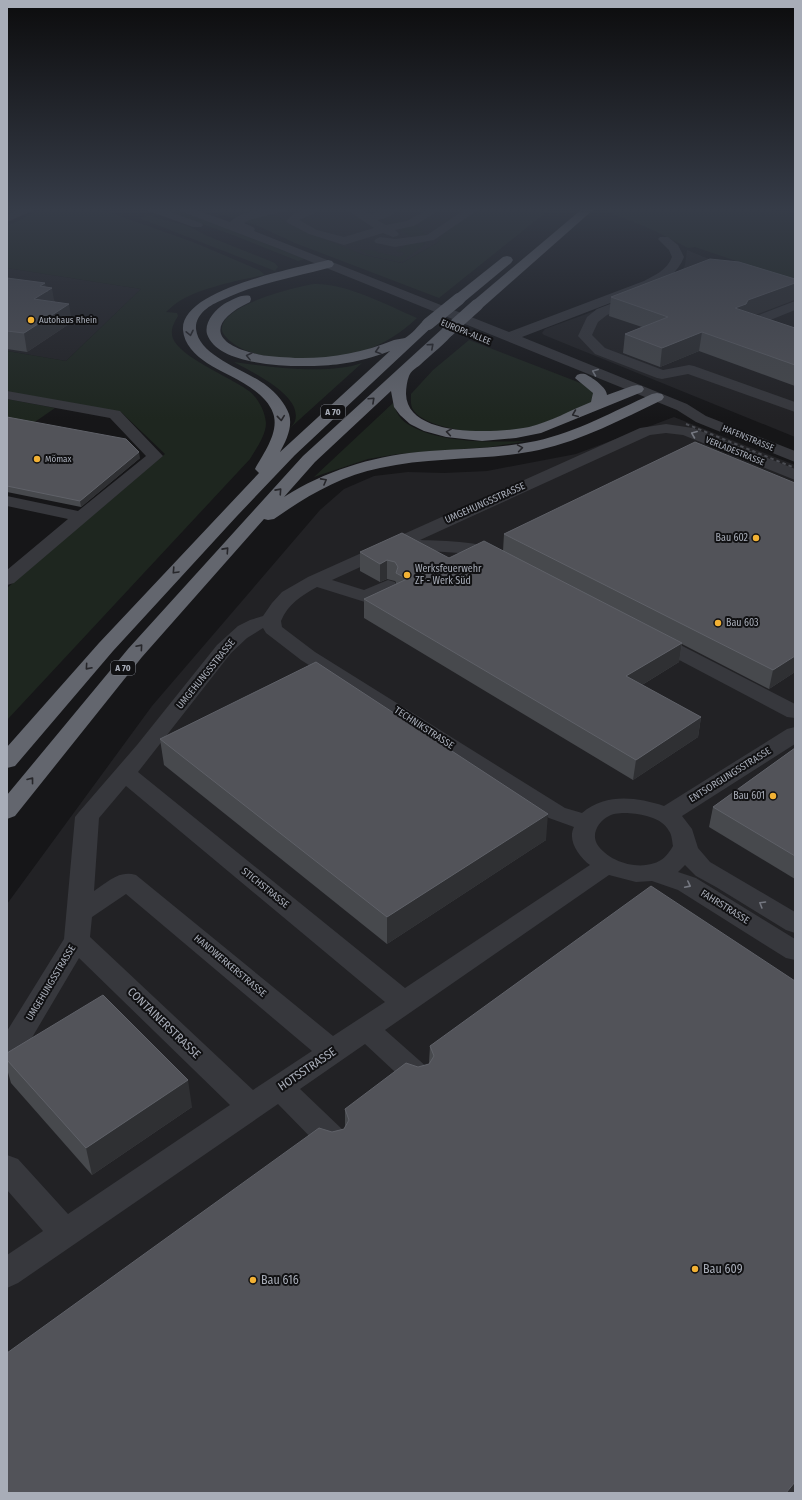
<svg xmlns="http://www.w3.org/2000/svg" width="802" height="1500" font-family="'Fira Sans Condensed',sans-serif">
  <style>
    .built { fill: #222225 }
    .green { fill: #1e261f }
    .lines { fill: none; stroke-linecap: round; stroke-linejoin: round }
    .minor { fill: #37383d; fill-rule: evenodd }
    .highway { fill: #63666e; fill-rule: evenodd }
    .rail { stroke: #4a4c52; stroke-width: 2; stroke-dasharray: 3.5 3; stroke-linecap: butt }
    .highway-bridge { stroke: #63666e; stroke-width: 12 }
    .wall { fill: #47494d }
    .shaded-wall { fill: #2f3033 }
    .building { fill: #525359; stroke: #5f6168 }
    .oneway { stroke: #26262a }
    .oneway2 { stroke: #757881 }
    .poi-dot { fill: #f2b134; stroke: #111113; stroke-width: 1.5 }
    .labels { text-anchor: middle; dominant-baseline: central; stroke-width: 4; stroke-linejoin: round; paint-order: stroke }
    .far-poi-label { font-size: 9px; fill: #a8adb8; stroke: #111113; text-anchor: start }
    .far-street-label { font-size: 9px; fill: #a8adb8; stroke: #111113 }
    .shield { fill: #111113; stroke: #7b7e86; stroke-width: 1 }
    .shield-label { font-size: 9px; font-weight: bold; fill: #a8adb8 }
    .street-label { font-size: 10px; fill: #a8adb8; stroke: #111113 }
    .poi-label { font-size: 10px; fill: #a8adb8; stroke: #111113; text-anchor: end }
    .near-street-label { font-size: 12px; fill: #a8adb8; stroke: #111113 }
    .near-poi-label { font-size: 12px; fill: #a8adb8; stroke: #111113; text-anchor: start }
  </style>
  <rect width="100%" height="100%" fill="#161618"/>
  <g class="built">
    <polygon points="256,209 483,209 437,243 402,263 364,255 313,236 295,227 276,216"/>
    <polygon points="687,250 726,266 795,289 795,437 544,335 542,333 545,329 622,301 682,271 685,265"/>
    <polygon points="7,268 141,289 66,361 7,351"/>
    <polygon points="674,417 795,465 795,1493 7,1493 7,904 152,706 320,510 344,489 374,476 408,472 444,473 487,471 576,454"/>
  </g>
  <g class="green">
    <path d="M41,209L50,210L53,209H100L193,242L259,270L265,275C242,279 196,289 178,302C173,305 170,309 166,312L177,313L178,316C175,321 171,328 172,334C173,355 233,378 249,391C258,398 265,411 266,423C266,435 256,449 250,459L7,720V588L165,454L121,412L7,392V351L66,361L141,289L7,268V226Z"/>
    <polygon points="161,209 172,209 194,216 305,259 298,261 233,235"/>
    <path d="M212,209H256L263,211C239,217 234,223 212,209Z"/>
    <polygon points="474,209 550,209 439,298 295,243 256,225 244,222 246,220 261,215 276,216 295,227 364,255 402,263 437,243 450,225"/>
    <polygon points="601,209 772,209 795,215 795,281 695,247 688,248 653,230"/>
    <path d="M149,215C169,223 186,222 205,235L275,263L278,267L275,271L139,218Z"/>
    <polygon points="416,225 423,231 422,232 427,235 412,237 399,230"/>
    <polygon points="409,243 426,243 402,262 366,254 359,249 377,251 376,252 400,257 405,253 396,251"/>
    <path d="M314,284C346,283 387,305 417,318C401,333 384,344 363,351C329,361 257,365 230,341C227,338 221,333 222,328C223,305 294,287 314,284Z"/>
    <path d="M469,340L583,384L596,395C592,407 576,410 566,414C546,422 526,430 504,432C483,435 427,429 414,411C410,406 411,400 411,394L433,370Z"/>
    <path d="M234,362C268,367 329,375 362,363L289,429C291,427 294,424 295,421C303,395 251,372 234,362Z"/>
    <polygon points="7,399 55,408 29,426 7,422"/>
    <path d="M393,403C396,411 399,418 406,423C437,444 492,442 528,441L490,447L398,454L368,459L314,477Z"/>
  </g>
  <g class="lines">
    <g class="minor">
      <polygon points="20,209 34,209 32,211 7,222 7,215"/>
      <polygon points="147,209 162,209 201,223 203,225 201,227 193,227 149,211"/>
      <path d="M178,209H193L230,222C243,209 269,209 287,209L286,211L249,220L244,223L253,227L255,229L254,231L509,332L644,281C655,275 667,270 672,257L669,250L658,239L660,237H668L678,245L684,257C678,273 666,279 652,287L522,337L687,404L706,416L795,451V462L696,422L677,410L277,248L180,211Z"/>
      <path d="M306,209H319L315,213L299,220L317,230L344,237L374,228L350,212L348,210L349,209H362V210C370,216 376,213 384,209C388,208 394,209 398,209C395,214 384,220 377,220L386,225L407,221L428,209H441L414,226L395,230L399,234L397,236L393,237L383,233L344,245L309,234L288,223L286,221L293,214Z"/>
      <polygon points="466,209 479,209 434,240 395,247 376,243 374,241 376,239 380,237 395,239 427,235"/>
      <polygon points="639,293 644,294 645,297 644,300 607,315 598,322 592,335 605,348 663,370 689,365 694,366 795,402 795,412 688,374 662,379 657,378 595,354 578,336 587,317 597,309"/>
      <polygon points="795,301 795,310 763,323 795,333 795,342 746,326 744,323 746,320"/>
      <polygon points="7,391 120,411 163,456 14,583 7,585 7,570 68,519 7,506 7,496 78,511 146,456 110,418 7,399"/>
      <path d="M666,424L693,428L795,469V480L683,435L666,433L650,435L420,540C441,541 494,540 506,558L503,562L497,563L491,562L474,554L415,550L404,547L332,580L364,590L388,580L395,582L397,586L395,590L365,602L317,587C301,596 288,604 281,621L282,627L315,652L565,808L582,813C606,793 636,797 664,806L787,729L795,727V744L682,816L692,829L698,848L710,862L795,912V933L786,930L716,887L696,876L685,865L678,872L696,878L795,939V960L786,958L678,890L652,881L636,882L609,875L385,1030L428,1068L432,1076L428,1084L418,1087L408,1084L365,1044L300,1089L344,1131L348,1140L344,1149L333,1152L322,1149L278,1104L18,1283L7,1288V1255L43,1231L7,1190V1155L18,1159L68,1214L230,1105L79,958L17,1063L7,1066V1031L64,939L75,817L79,812L137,745L217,645L238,626L250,620L263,616L272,603L282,592L308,577L640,428ZM263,628L266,633L301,660L549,818L574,827C567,840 579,857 590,865L405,988L138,772L231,653L247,638ZM126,786L385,1002L333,1036L136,875C119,870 108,882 94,891L99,818ZM627,813C641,814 662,817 669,831C672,835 672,841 673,846C670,851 666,857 661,860C642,872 609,863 597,844C591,833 599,821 609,816C614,813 621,813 627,813ZM126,894L312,1051L253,1090L90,937L92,917Z"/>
      <polygon points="654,633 661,635 795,704 795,718 787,717 647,643 644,639 647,635"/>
    </g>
    <g class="highway">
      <polygon points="582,209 594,209 482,308 472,308 470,305 472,302"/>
      <polygon points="507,256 511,257 513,260 511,263 464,302 454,302 453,299 454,296 503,257"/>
      <path d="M328,260L332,261L334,264L332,267C296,277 257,283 222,300C210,305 195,314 196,329C199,357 247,370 267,386C276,393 285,403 289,414C293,427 286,441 280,452L390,351C374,357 357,362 340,364C310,368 219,370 207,334C204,322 215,310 224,304C232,300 241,294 250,296L251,299L250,302C211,320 209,342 253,353C266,357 281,357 295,358C329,359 362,353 394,340C397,339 402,339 405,338C412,334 418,326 423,321H433L435,324L295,455L237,516L113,651L15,766L7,768V747L99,643L259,473L255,469C263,454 280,432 273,413C264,388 227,376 207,363C195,355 184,344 183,330C180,289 297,268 328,260Z"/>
      <path d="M448,327L453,328L455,331C446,344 431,354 420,365C416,368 411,371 409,376C407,381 406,388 406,394C407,439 500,433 529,427C550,422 571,410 591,402L593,393L575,378L577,375C580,374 583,373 587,375C593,378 607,388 607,395L632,386L637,385L642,386L644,389L642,392L541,433L516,438L482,441L446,437L424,431L410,424L400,415L394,407L391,391L315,462L284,497C325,471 370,457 418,452C458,448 497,449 536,441C577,432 614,411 652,394L657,393L662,394L664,397L662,400C622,419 583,440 539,450C487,461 432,456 380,468C340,476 307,496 274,519L268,520L264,519L142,657L15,816L7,819V795L128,649L303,456L443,328Z"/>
    </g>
    <polyline class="rail" points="686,424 795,468"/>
    <g class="highway-bridge">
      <polyline points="428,324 459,299"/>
      <polyline points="448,331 477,305"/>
    </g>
  </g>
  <g class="wall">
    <polygon points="7,278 46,287 55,302 72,322 27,352 7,349"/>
    <polygon points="611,297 756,315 795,328 795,386 699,351 660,367 623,353 625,334 642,327 609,316"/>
    <polygon points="7,417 140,458 81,507 7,492"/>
    <polygon points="504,534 795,672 769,689 682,644 679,662 642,685 701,717 698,737 633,780 364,618 364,599 396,584 396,582 395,581 387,579 380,582 360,571 360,552 449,558 503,551"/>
    <polygon points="160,739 546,840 387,944 164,765"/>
    <polygon points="795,748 795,879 709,827 713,807"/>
    <polygon points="430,1046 795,1493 332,1132 344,1129 345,1126 345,1109 418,1067 429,1064 429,1063"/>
    <polygon points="7,1053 192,1107 92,1175 11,1083 7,1069"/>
  </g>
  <g class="shaded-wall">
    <polygon points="45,283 47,292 52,288 55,306 34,299 40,286"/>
    <polygon points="795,283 795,300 745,319 735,308 748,300"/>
    <polygon points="69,304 72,322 27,352 24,333"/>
    <polygon points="702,332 699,351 660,367 662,348"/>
    <polygon points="139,452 140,458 81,507 80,501"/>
    <polygon points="387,560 387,579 380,582 380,564"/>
    <polygon points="682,643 679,662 624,696 626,676"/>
    <polygon points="795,656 795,672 769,689 773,670"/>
    <polygon points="701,717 698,737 633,780 636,760"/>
    <polygon points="548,814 546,840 387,944 387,917"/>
    <polygon points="188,1080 192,1107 92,1175 86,1148"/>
    <polygon points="795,1482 795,1493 786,1493"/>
  </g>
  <g class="building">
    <polygon points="710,259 739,262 795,279 795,283 748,300 746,304 735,308 795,328 795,365 702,332 662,348 625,334 668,317 611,297"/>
    <polygon points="7,278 45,283 40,286 52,288 34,299 69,304 24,333 7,331"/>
    <polygon points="7,417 126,439 139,452 80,501 7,486"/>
    <polygon points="695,442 795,483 795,656 773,670 504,534"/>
    <polygon points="402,533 449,558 484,541 682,643 626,676 701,717 636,760 364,599 407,579 396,573 398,567 395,562 387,560 380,564 360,552"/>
    <polygon points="316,662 548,814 387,917 160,739"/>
    <polygon points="795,748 795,856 713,807"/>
    <polygon points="651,886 795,981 795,1482 786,1493 7,1493 7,1353 319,1128 332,1132 344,1129 349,1120 345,1109 406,1063 418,1067 429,1064 434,1056 430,1046"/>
    <polygon points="103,995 188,1080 86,1148 7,1060 7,1053"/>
  </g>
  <defs><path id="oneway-chevron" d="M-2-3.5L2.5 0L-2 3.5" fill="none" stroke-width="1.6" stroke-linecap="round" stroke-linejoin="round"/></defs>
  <g class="oneway">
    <use href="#oneway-chevron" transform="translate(190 333) rotate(78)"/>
    <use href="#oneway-chevron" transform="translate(431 346) rotate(-42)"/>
    <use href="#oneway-chevron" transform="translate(378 351) rotate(163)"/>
    <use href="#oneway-chevron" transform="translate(249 356) rotate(-166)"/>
    <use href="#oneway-chevron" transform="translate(372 400) rotate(-43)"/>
    <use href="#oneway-chevron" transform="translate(575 414) rotate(157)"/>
    <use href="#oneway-chevron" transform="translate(281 418) rotate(84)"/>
    <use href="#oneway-chevron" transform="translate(449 432) rotate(-171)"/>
    <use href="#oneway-chevron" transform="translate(520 448) rotate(-9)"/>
    <use href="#oneway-chevron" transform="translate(324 481) rotate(-29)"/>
    <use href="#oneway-chevron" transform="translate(279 491) rotate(-48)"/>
    <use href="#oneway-chevron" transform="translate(226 550) rotate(-48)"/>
    <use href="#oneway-chevron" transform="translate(175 571) rotate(133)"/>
    <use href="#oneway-chevron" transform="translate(140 647) rotate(-49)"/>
    <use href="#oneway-chevron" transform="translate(88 667) rotate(131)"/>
    <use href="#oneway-chevron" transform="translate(31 780) rotate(-52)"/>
  </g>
  <g class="oneway2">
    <use href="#oneway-chevron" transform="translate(595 372) rotate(-158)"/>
    <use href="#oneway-chevron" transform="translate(694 434) rotate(-158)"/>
    <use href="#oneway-chevron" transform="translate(688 885) rotate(27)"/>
    <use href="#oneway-chevron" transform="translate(762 904) rotate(-149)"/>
  </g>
  <linearGradient id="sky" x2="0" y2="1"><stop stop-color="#0c0c0d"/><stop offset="0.5" stop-color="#363c48"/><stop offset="1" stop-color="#363c48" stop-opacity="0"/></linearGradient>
  <rect width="802" height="419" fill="url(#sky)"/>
  <g class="poi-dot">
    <circle cx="31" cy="320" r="4"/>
    <circle cx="37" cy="459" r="4"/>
    <circle cx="756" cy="538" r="4"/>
    <circle cx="407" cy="575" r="4"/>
    <circle cx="718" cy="623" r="4"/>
    <circle cx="773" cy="796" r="4"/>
    <circle cx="695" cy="1269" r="4"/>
    <circle cx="253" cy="1280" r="4"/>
  </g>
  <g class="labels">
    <g class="far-poi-label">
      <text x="39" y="320">Autohaus Rhein</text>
      <text x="45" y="459">Mömax</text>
    </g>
    <g class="far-street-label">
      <text transform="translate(466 332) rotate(22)">EUROPA-ALLEE</text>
      <text transform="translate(748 438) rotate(22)">HAFENSTRASSE</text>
      <text transform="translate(735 451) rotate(22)">VERLADESTRASSE</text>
    </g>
    <g class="shield">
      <rect x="321" y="405" width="24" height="14" rx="3"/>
      <rect x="111" y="661" width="24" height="14" rx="3"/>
    </g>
    <g class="shield-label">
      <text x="333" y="412">A 70</text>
      <text x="123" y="668">A 70</text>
    </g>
    <g class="street-label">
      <text transform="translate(485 503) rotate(-24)">UMGEHUNGSSTRASSE</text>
      <text transform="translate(206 674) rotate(-51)">UMGEHUNGSSTRASSE</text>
      <text transform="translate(424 728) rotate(33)">TECHNIKSTRASSE</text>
      <text transform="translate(730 775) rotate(-32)">ENTSORGUNGSSTRASSE</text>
      <text transform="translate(265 888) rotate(39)">STICHSTRASSE</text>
      <text transform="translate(725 907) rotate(32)">FAHRSTRASSE</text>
      <text transform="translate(230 966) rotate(40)">HANDWERKERSTRASSE</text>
      <text transform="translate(51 983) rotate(-59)">UMGEHUNGSSTRASSE</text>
    </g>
    <g class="poi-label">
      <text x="748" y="538">Bau 602</text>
      <text x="415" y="569" text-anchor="start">Werksfeuerwehr<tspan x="415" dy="12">ZF - Werk Süd</tspan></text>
      <text x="726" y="623" text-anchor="start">Bau 603</text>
      <text x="765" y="796">Bau 601</text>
    </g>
    <g class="near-street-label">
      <text transform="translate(164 1023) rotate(44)">CONTAINERSTRASSE</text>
      <text transform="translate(307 1069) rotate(-34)">HOTSSTRASSE</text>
    </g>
    <g class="near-poi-label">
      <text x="703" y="1269">Bau 609</text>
      <text x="261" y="1280">Bau 616</text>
    </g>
  </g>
  <rect width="802" height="1500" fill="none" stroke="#a8adb8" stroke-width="16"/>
</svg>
